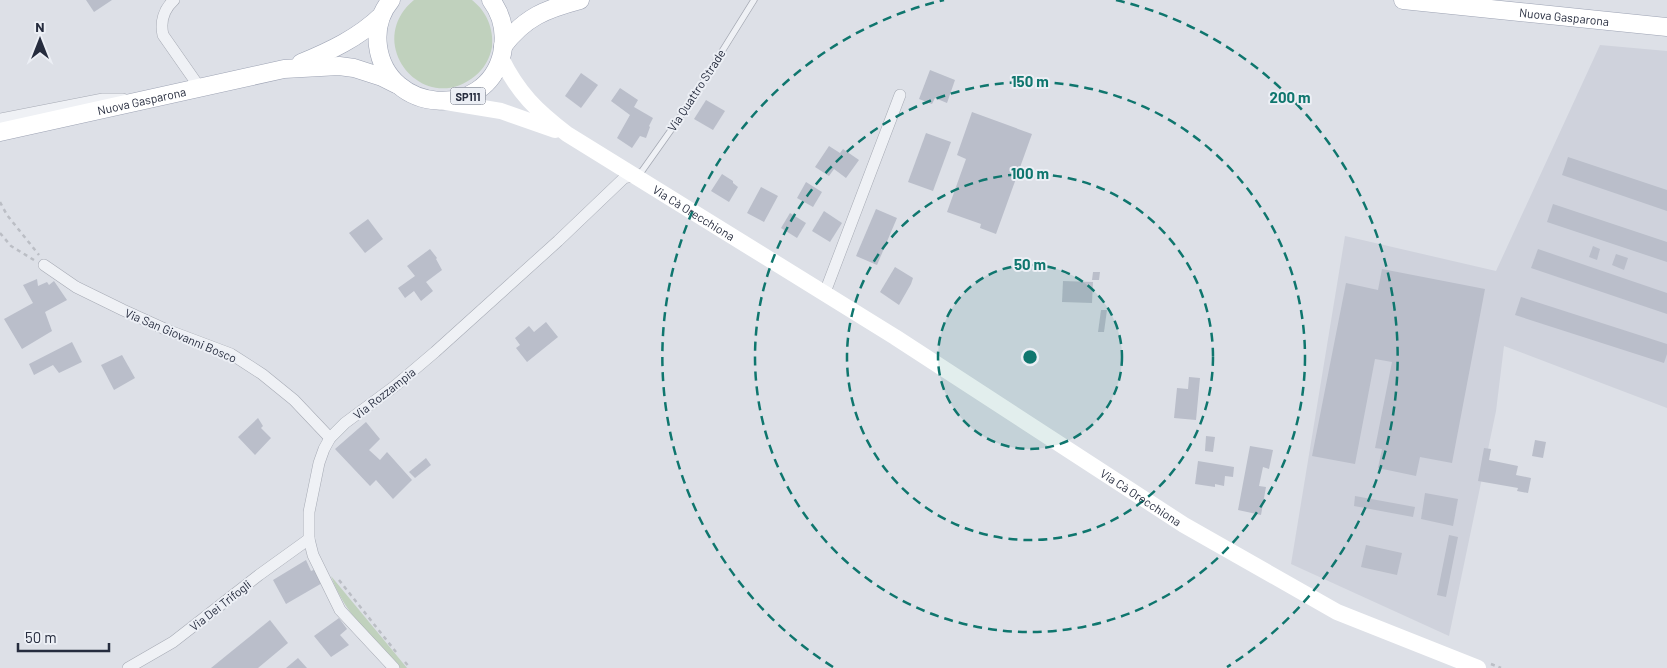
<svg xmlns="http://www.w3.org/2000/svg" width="1667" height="668" font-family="Barlow,sans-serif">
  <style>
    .built { fill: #cfd2dc }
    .green { fill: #c0d1bd }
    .building { fill: #babeca }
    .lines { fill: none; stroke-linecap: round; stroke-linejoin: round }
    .lane-casing { stroke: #a6aab4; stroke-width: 7 }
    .street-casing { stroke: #a6aab4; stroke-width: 12 }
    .primary-casing { stroke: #9ca2b3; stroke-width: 19 }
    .path { stroke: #bbbec5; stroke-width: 2.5; stroke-dasharray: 4 4; stroke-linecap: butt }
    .lane { stroke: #eff1f5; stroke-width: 5.5 }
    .street { stroke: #eff1f5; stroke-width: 11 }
    .secondary { stroke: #fff; stroke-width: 16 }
    .primary { stroke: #fff; stroke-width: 18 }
    .ring { fill: none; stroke: #0f766e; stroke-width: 2.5; stroke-dasharray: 9 6 }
    .labels { text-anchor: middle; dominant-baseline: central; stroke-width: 4; stroke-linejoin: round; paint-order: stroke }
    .shield { fill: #eceff5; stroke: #616675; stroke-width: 1 }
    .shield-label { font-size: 11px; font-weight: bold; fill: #262c3e }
    .street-label { font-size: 12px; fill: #262c3e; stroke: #eceff5 }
    .centre { fill: #0f766e; stroke: #eceff5; stroke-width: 2.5 }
    .ring-label { font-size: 15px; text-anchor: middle; font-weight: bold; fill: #0f766e; stroke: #eceff5; stroke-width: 4; stroke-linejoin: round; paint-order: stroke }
  </style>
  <rect width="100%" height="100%" fill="#dde0e7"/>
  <polygon class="built" points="1600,45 1667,51 1667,408 1504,346 1496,411 1449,636 1291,564 1345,236 1496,271"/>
  <g class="green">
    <path d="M414,0H472C486,11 494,28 492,47C490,58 484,69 475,76C424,118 362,43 414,0Z"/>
    <path d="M331,576L407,668H398C373,640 344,612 331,576Z"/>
  </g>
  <g class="building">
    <polygon points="86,0 112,0 94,12"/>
    <polygon points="930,70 955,80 947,103 935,98 932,104 919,99"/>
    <polygon points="581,73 598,85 581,108 565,96"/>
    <polygon points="620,88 638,100 634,107 653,118 649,126 650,127 646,138 640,136 632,148 617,138 630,115 611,101"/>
    <polygon points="706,100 725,111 713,130 694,119"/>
    <polygon points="972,112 1032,134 996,234 980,228 981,224 947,212 966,159 957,155"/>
    <polygon points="926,133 951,142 933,191 908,182"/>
    <polygon points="829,146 840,153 843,149 859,160 846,178 834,169 829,176 815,167"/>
    <polygon points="1568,157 1667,190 1667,211 1562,175"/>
    <polygon points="722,174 733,181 733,183 738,187 729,202 711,191"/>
    <polygon points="806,182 822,192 813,207 797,198"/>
    <polygon points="761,187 778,196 764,222 747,213"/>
    <polygon points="1553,204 1667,242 1667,262 1547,222"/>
    <polygon points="876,209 897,218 877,265 856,256"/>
    <polygon points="824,211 842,223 830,242 812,231"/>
    <polygon points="790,213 806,223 797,238 781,228"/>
    <polygon points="368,219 383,239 365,253 349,233"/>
    <polygon points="1593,246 1600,249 1597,260 1589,257"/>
    <polygon points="430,249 437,258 436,259 442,270 426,282 433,291 421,301 414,291 405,298 398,288 415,276 407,266"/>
    <polygon points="1538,249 1667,293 1667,314 1531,268"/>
    <polygon points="1616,254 1628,258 1624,270 1612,265"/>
    <polygon points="895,267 913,278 911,284 899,305 880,292"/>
    <polygon points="1382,269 1485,289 1452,463 1420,457 1416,476 1378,468 1382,449 1375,448 1392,362 1375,359 1355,464 1312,456 1346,283 1378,290"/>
    <polygon points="1093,272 1100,272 1099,280 1092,280"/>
    <polygon points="37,279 38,286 47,282 49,285 54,281 67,300 45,312 52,331 22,349 4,319 33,303 23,285"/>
    <polygon points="1063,281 1093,282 1092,303 1062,302"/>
    <polygon points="1521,297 1667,344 1667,354 1664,363 1515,315"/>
    <polygon points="1101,310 1107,310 1104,332 1098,332"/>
    <polygon points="546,322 558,337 527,362 516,348 520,345 515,338 529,326 534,332"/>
    <polygon points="72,342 82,362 59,373 53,365 34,375 29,364"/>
    <polygon points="122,355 135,378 114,390 101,365"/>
    <polygon points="1189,377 1200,378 1196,420 1174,418 1177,388 1188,389"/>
    <polygon points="258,418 263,426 261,428 271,438 255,455 238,437"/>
    <polygon points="366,422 380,439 369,450 380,460 387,452 412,480 393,499 376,480 370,486 335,449"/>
    <polygon points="1206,436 1215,437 1213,452 1205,451"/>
    <polygon points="1535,440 1546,442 1543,458 1532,456"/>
    <polygon points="1250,446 1273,450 1269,469 1263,467 1259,486 1266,487 1261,515 1238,510"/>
    <polygon points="1484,448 1491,449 1489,460 1518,466 1516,475 1531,478 1528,493 1517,491 1518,488 1478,481"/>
    <polygon points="426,458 431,465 415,478 409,472"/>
    <polygon points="1198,461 1234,467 1233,477 1225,476 1224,486 1215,484 1215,487 1195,484"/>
    <polygon points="1425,493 1458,499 1453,526 1421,519"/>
    <polygon points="1355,496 1415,507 1413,517 1354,506"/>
    <polygon points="1449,535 1458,537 1446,597 1437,595"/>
    <polygon points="1366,545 1402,553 1397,575 1361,567"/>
    <polygon points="306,560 311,571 316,569 324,582 286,604 273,580"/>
    <polygon points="339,618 347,629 340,635 349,645 331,657 314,636"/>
    <polygon points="270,620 288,643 258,668 211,668"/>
    <polygon points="298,658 307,668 286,668"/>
  </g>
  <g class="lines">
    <defs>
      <polyline id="lane" points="635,175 642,171 688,106 754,0"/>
      <g id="street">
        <path d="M174,0C164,9 160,22 163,35L200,88"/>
        <polyline points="0,119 103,99 123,99"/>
        <polyline points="44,265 76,287 123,310 167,330 231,354 262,374 294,400 330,438"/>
        <polyline points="822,292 827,287 900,95"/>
        <polyline points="128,668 173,642 259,575 309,539"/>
        <polyline points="394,668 340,610 313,555 309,539 309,512 319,463 324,449 330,438 345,423 395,386 435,352 558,241 624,178 633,176"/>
      </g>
      <g id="primary">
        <path d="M391,0C380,13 376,30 378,46C387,114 486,121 502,54C506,35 503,16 491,0"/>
        <path id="s2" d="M1403,0L1667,27"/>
        <path d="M503,46C525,17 546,9 580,0"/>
        <path d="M301,63C330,51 358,38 381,16"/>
        <path id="s3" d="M0,132L284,69L339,66L354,68L382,77L396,84"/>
      </g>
    </defs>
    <use href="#lane" class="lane-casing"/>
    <use href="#street" class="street-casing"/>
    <use href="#primary" class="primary-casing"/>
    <g class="path">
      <polyline points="0,202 7,215 39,255"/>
      <polyline points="0,233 11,246 34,260"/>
      <polyline points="339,580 396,652"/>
      <polyline points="405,662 410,668"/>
      <polyline points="1491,664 1501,668"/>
    </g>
    <use href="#lane" class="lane"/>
    <use href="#street" class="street"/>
    <g class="secondary">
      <path id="s1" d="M501,58C518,93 537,111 567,134L895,337L1184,525L1337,612L1478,668"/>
      <polyline points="446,102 501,111 555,130"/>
    </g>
    <use href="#primary" class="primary"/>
  </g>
  <circle cx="1030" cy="357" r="92" fill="#0f766e" fill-opacity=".12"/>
  <g class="ring">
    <circle cx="1030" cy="357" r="92"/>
    <circle cx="1030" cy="357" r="183"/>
    <circle cx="1030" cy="357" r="275"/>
    <path d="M833 667A367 367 0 0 1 944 0M1116 0A367 367 0 0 1 1227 667"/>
  </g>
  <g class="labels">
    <rect class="shield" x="450.5" y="87.5" width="35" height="17" rx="4"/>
    <g class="shield-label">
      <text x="468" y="96">SP111</text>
    </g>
    <g class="street-label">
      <text stroke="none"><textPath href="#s2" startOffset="162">Nuova Gasparona</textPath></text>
      <text transform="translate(696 90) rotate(-57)">Via Quattro Strade</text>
      <text stroke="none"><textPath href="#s3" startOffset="145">Nuova Gasparona</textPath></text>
      <text stroke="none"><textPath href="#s1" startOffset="251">Via Cà Orecchiona</textPath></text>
      <text transform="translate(181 335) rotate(23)">Via San Giovanni Bosco</text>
      <text transform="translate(384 393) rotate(-38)">Via Rozzampia</text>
      <text stroke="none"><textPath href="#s1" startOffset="781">Via Cà Orecchiona</textPath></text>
      <text transform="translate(220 605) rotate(-38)">Via Dei Trifogli</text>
    </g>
  </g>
  <circle cx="1030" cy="357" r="8" class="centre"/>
  <g class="ring-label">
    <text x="1030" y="87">150 m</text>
    <text x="1290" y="103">200 m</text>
    <text x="1030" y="179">100 m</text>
    <text x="1030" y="270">50 m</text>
  </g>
  <g transform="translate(40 40)" stroke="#eceff5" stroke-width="4" paint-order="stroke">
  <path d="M0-4L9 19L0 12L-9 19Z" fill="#262c3e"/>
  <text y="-8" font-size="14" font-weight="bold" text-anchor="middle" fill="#262c3e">N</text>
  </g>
  <path d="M18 643v8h91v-8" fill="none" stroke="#262c3e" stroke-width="2.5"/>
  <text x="25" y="643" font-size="15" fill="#262c3e" stroke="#eceff5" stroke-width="4" paint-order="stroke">50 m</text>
</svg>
